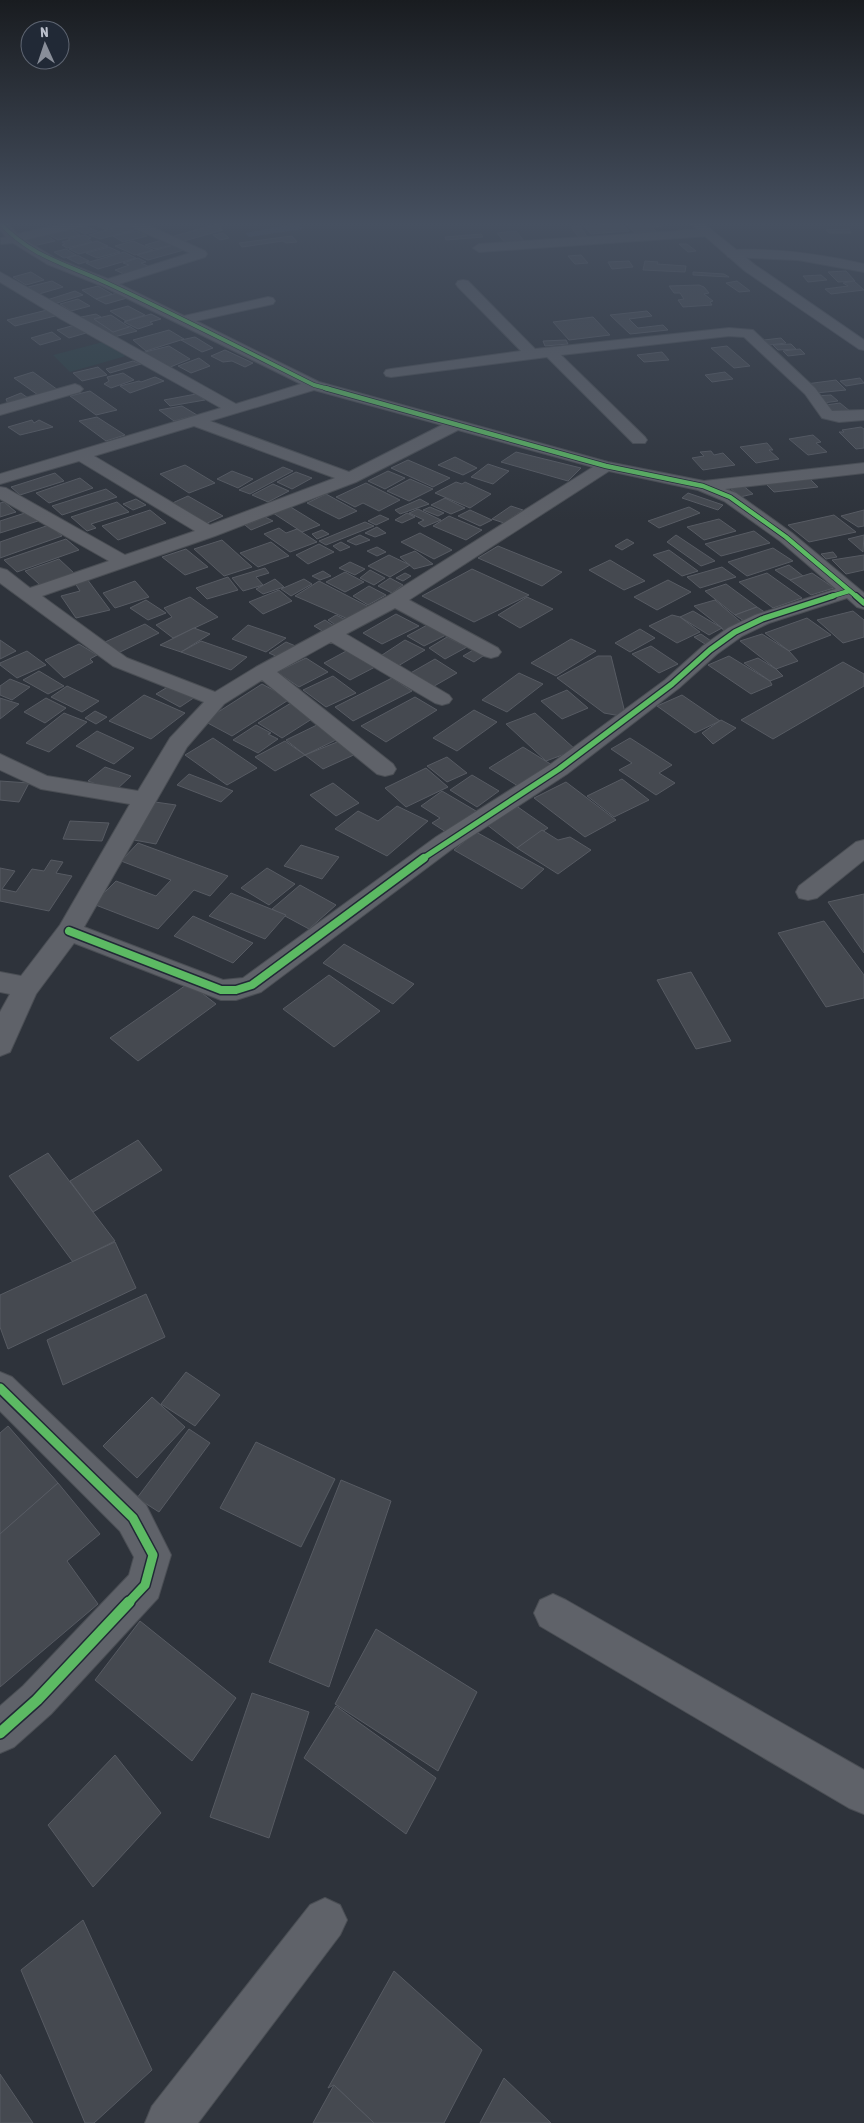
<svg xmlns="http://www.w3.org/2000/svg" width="864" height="2123" font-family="'Asap Condensed',sans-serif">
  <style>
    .green { fill: #2b3e42 }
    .water { fill: #3d4c65 }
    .building { fill: #454950; stroke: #575b63 }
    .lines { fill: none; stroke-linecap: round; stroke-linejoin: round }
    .minor-casing { stroke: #4a4e54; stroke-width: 2 }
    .primary-casing { stroke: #4c5058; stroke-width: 2 }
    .minor { fill: #5f6269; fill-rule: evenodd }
    .primary { fill: #61646b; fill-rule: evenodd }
    .cycleway-far5-casing { stroke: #212936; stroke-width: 5 }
    .cycleway-far4-casing { stroke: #212936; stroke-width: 6 }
    .cycleway-far3-casing { stroke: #212936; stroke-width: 8 }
    .cycleway-far2-casing { stroke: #212936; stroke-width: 11 }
    .cycleway-far1-casing { stroke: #212936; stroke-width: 12 }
    .cycleway-casing { stroke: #212936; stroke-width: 14 }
    .cycleway-far5 { stroke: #5cba63; stroke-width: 4 }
    .cycleway-far4 { stroke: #5cba63; stroke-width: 4.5 }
    .cycleway-far3 { stroke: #5cba63; stroke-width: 5.5 }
    .cycleway-far2 { stroke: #5cba63; stroke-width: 8 }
    .cycleway-far1 { stroke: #5cba63; stroke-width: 9 }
    .cycleway { stroke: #5cba63; stroke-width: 11 }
  </style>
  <rect width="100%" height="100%" fill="#2e333b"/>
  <polygon class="green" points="103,342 126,356 70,372 53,355"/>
  <polygon class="water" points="297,223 303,229 249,237 245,233"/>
  <g class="building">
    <polygon points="94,223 126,223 105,229 95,225 91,226 86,224"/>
    <polygon points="622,223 629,231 591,234 584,226"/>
    <polygon points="626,223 660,223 663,226 652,227 656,231 635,233"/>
    <polygon points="127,224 138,229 100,239 89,235"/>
    <polygon points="218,224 222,226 217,227 223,230 184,241 174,236"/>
    <polygon points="83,225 97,231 85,234 71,228"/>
    <polygon points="580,226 588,238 579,238 571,227"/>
    <polygon points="71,229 80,235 58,240 49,235"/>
    <polygon points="849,229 851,233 829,233 826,230"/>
    <polygon points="136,231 147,236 123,242 113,236"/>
    <polygon points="516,231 525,242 506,244 497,233"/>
    <polygon points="223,233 229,238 220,240 213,235"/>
    <polygon points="481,234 483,237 446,240 445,237"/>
    <polygon points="46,235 55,241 33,246 24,241"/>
    <polygon points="85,235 91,238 88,239 92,242 67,248 62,245 65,244 62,242 70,240 68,239"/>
    <polygon points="292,236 297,242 286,243 283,241 242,247 239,243"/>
    <polygon points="162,240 172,245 155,249 145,245"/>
    <polygon points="97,241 108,246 79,254 69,249"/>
    <polygon points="133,241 153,250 135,255 115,246"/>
    <polygon points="679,244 687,244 696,251 688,252"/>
    <polygon points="174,245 184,250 148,260 137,255"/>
    <polygon points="109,247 120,252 97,258 86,253"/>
    <polygon points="66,249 76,255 64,258 54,252"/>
    <polygon points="124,252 136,258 98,269 86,263"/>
    <polygon points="77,255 89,261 79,264 67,258"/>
    <polygon points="581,255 588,263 575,264 568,256"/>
    <polygon points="138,258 146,262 141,263 150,267 126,275 115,270 129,265 123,263"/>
    <polygon points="629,261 633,267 612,269 608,262"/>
    <polygon points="645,261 658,262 657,264 686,266 685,272 643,270"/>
    <polygon points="846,271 855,281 838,282 828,272"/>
    <polygon points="31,272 44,280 26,285 13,277"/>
    <polygon points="693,272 724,274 729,277 693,275"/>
    <polygon points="821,275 827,280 808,282 803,276"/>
    <polygon points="52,281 63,287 39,294 28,287"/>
    <polygon points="737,281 750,291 739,292 726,283"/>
    <polygon points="854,281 864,290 831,294 825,289 848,286 843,283"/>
    <polygon points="699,285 704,287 709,293 704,294 713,301 710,302 712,305 683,307 678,300 684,299 680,293 674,293 669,286"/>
    <polygon points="98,286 112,294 96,299 82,290"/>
    <polygon points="75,291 83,295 54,304 47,300"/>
    <polygon points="117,293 127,298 106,304 96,299"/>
    <polygon points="78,299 90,306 71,311 60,304"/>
    <polygon points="128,306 145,315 126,321 110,311"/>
    <polygon points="47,310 55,316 15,326 7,320"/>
    <polygon points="647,311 652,316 629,319 638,328 663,325 668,330 630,334 610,315"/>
    <polygon points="96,314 101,317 94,319 113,332 129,326 137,331 114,337 81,317"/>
    <polygon points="151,314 161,319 150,322 153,324 138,329 124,322"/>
    <polygon points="111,315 129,327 113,332 94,319"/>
    <polygon points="593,317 610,335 569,340 553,322"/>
    <polygon points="75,325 86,333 69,338 57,330"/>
    <polygon points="169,330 184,339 146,351 133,340"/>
    <polygon points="52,332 61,339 40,345 31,338"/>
    <polygon points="195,337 213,348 202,352 181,340"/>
    <polygon points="781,338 786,343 769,345 764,340"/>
    <polygon points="566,340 568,344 545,346 543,341"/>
    <polygon points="791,344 796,349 778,350 773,345"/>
    <polygon points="169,346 190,359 168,368 141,353"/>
    <polygon points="727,346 750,366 734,368 711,348"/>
    <polygon points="800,349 805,354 788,356 783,351"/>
    <polygon points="225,350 253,363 245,367 232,361 223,362 211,356"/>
    <polygon points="662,352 669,360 644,362 637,355"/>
    <polygon points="199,358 210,366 191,373 178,366"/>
    <polygon points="133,361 141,364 110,373 106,369"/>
    <polygon points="98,367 107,375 82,381 73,373"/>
    <polygon points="33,372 58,390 38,395 14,378"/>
    <polygon points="725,372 733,379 712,382 705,375"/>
    <polygon points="123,373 134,380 111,388 104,384 109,381 107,377"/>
    <polygon points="155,377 164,381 130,393 120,386 139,381 141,382"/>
    <polygon points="860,378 864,383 846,386 840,381"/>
    <polygon points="836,380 846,390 816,393 806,384"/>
    <polygon points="90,391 117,410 96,415 70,396"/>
    <polygon points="21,393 28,398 8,404 6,399"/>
    <polygon points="196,394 205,400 170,406 164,400"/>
    <polygon points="831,395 838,401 823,403 815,396"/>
    <polygon points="840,403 851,412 837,414 826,405"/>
    <polygon points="182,406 197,415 174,421 159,410"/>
    <polygon points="97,417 125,435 106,441 79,421"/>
    <polygon points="32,420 34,423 39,420 53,427 20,435 8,427"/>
    <polygon points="861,427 864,429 864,448 856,449 839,432 844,432 842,430"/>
    <polygon points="813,435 821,442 816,443 827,452 808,455 789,439"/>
    <polygon points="767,443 773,450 769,450 779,459 756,463 740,447"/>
    <polygon points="711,451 714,455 723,453 735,465 703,470 692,458 704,456 700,452"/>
    <polygon points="516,452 581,468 568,481 501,462"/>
    <polygon points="455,457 477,468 463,475 438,465"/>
    <polygon points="408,460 450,478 433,487 391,468"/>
    <polygon points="488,464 509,471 493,484 471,477"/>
    <polygon points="185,465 215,483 189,493 160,474"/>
    <polygon points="283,467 293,471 250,494 239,490"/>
    <polygon points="232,471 253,479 238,488 217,479"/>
    <polygon points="388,471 405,478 385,489 368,481"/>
    <polygon points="296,472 312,478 292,489 277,482"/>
    <polygon points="55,473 64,481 20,495 11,487"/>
    <polygon points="80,478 93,488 49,503 36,493"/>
    <polygon points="809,478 818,487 774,492 766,484"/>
    <polygon points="410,479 433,489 409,501 387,491"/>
    <polygon points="456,482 462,484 465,482 491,494 470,508 435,493"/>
    <polygon points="366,483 400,500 379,511 363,503 355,507 336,497"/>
    <polygon points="273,484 289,491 268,502 252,495"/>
    <polygon points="741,484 753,494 740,497 728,486"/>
    <polygon points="106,489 117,497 62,515 52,506"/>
    <polygon points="688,493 723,505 718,510 682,498"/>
    <polygon points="326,494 357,511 339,519 307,503"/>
    <polygon points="188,496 223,516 203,525 168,505"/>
    <polygon points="445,498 465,508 451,514 431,505"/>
    <polygon points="136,499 146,505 133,510 123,504"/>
    <polygon points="420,499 429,504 400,514 395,510"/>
    <polygon points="4,502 16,512 0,517 0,503"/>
    <polygon points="117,502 129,512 91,524 96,528 87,531 71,517"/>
    <polygon points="289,506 320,525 302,532 273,513"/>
    <polygon points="511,506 523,510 504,523 492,519"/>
    <polygon points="430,507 444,513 438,516 423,510"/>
    <polygon points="689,507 700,513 659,528 648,521"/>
    <polygon points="418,509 441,520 424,527 418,523 424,520 409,513"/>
    <polygon points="150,510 166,523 118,540 102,526"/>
    <polygon points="470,510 492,520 480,526 458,516"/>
    <polygon points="864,510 864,526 858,527 841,516"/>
    <polygon points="28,512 38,521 0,533 0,521"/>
    <polygon points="407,513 415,517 402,523 395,520"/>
    <polygon points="380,515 389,519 376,525 368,521"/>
    <polygon points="834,515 856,532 809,542 788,525"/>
    <polygon points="449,516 482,530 466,540 433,526"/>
    <polygon points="265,517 273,521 251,530 245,525"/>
    <polygon points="719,519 736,531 704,540 687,527"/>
    <polygon points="365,522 374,526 326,545 319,541"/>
    <polygon points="49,525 62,536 0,558 0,542"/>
    <polygon points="377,527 386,533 375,537 365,533"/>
    <polygon points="279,528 286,533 297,529 317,542 290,552 264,534"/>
    <polygon points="322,530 329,534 317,539 312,534"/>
    <polygon points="754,531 770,543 721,556 705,544"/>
    <polygon points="420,533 452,550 434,559 401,542"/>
    <polygon points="360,535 370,540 356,545 347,541"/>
    <polygon points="676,535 715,561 701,566 667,542"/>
    <polygon points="864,535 863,552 848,539"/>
    <polygon points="66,539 79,550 17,572 4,560"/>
    <polygon points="627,539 634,543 622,550 615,546"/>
    <polygon points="222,540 252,567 224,576 194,549"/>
    <polygon points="271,542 289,556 258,567 240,553"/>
    <polygon points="341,542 350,547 340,551 333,546"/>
    <polygon points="319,544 334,552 308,564 296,555"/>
    <polygon points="498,546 562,572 542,586 478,558"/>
    <polygon points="377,547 386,552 377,556 367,551"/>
    <polygon points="773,548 793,561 747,576 728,562"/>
    <polygon points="186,549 208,567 185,575 162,557"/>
    <polygon points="669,550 698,571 682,576 653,555"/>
    <polygon points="415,551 433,564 414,569 400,557"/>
    <polygon points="833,552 837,557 826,559 821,554"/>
    <polygon points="389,555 410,565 390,577 368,566"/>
    <polygon points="864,555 864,570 846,574 832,560"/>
    <polygon points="59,559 74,573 40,585 25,571"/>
    <polygon points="610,560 645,581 624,590 589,570"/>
    <polygon points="350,562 365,569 355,575 339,568"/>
    <polygon points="789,565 803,576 790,580 775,570"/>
    <polygon points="722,567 736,577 700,588 687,577"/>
    <polygon points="265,568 269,573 256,577 263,585 243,591 232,578"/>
    <polygon points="472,569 529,595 474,622 422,596"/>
    <polygon points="370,570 385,578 374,585 360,578"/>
    <polygon points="323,571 331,576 320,580 312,576"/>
    <polygon points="345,572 364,582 345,592 326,582"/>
    <polygon points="405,573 411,576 403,581 396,578"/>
    <polygon points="767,573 802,598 773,608 739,582"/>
    <polygon points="812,573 834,588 811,595 790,580"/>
    <polygon points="228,577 238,590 207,599 196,588"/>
    <polygon points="390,578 403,585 392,593 378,586"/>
    <polygon points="87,579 110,610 76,618 61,596 80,591 75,583"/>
    <polygon points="275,579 284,587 263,594 256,589"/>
    <polygon points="304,579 312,584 291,596 281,589"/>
    <polygon points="668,580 691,592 657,610 634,597"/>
    <polygon points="135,581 149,597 115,608 103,593"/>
    <polygon points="319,581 369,607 348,619 295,596"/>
    <polygon points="726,584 757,607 735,615 705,591"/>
    <polygon points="369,586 386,595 368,605 353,596"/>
    <polygon points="279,590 292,601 263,614 249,602"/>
    <polygon points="190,597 218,617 173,638 156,625 172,617 164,608"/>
    <polygon points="527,597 553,609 520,628 498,615"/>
    <polygon points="146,600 166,613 148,620 130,608"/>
    <polygon points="715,600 742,623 725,633 722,628 694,606"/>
    <polygon points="757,607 766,613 744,621 735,615"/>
    <polygon points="693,611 722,628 709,635 680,617"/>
    <polygon points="853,611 864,620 864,637 843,643 817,620"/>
    <polygon points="396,614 419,626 382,644 363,633"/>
    <polygon points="336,615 346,620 337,626 328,620"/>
    <polygon points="672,615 680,617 700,632 677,643 649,626"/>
    <polygon points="807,618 831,635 789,651 765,633"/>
    <polygon points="325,620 334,626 324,632 314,626"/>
    <polygon points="145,624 159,633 118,653 105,642"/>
    <polygon points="429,624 446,635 424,646 407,636"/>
    <polygon points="248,625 286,638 266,652 232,639"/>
    <polygon points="194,628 210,634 181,652 160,645"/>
    <polygon points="640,629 655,638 630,652 615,643"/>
    <polygon points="701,634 711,641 705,644 694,637"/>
    <polygon points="762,634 789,651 798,661 776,669 740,641"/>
    <polygon points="447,637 467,647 445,659 429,648"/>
    <polygon points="571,639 596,651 556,676 531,663"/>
    <polygon points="0,640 16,651 0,659"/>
    <polygon points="405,640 425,650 398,666 379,657"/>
    <polygon points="201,641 247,657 231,670 181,652"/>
    <polygon points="286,642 298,647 280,658 269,653"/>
    <polygon points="79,644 97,655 90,659 93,662 64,678 45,660"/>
    <polygon points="651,646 678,664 659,673 632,654"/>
    <polygon points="350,649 377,666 350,680 324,663"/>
    <polygon points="475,649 486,654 474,662 463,656"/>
    <polygon points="27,651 46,665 17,678 0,665 0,663"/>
    <polygon points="598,656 611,656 626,717 604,713 557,678"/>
    <polygon points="729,656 770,681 772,685 751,694 708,665"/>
    <polygon points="306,658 328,672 299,687 277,672"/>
    <polygon points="758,658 776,669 783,676 770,681 744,663"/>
    <polygon points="435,659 457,673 429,689 407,675"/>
    <polygon points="843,662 864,674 864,686 773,739 741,720"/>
    <polygon points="39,671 64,686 48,694 23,680"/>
    <polygon points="519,673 543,684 507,712 482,700"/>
    <polygon points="333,676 356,693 326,707 303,690"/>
    <polygon points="392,678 412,691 353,721 335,707"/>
    <polygon points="10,679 30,687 12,700 0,695 0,686"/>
    <polygon points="262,684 290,699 232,736 204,721"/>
    <polygon points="171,685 195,697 180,707 156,694"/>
    <polygon points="67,686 99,701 82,712 51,697"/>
    <polygon points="567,690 588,708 562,719 541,701"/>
    <polygon points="144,695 185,713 151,739 109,721"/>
    <polygon points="682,695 720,721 695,733 657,706"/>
    <polygon points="415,697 437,710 386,742 361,726"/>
    <polygon points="0,698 19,704 0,719"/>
    <polygon points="46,698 66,708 45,723 24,712"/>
    <polygon points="291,703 315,717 282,738 258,723"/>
    <polygon points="474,710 497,722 457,751 433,738"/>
    <polygon points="95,711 107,717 96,724 85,718"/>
    <polygon points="64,713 87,722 49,752 26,743"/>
    <polygon points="535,713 576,750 546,761 506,724"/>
    <polygon points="721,720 736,728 713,744 702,733"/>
    <polygon points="319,724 338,739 305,755 286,740"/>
    <polygon points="256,725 271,733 268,734 278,739 258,753 233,740"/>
    <polygon points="97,731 134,748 114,764 76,746"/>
    <polygon points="213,738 257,768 227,785 185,755"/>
    <polygon points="630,738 672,765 659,773 675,783 656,795 619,770 632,763 611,749"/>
    <polygon points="342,740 358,753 323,769 305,755"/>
    <polygon points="285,741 305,755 275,771 255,757"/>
    <polygon points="523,747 552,765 518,786 489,768"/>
    <polygon points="447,757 467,773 447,782 427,766"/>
    <polygon points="105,767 131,776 115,791 88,781"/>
    <polygon points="426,768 448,787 406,807 385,788"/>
    <polygon points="189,774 233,791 221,802 177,785"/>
    <polygon points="472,775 499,791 477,807 450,790"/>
    <polygon points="622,779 649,800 614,817 587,796"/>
    <polygon points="0,781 29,783 19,802 0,800"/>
    <polygon points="566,782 616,820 585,837 534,798"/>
    <polygon points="333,783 359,803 336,816 310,795"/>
    <polygon points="442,791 476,811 446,832 432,823 440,818 421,806"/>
    <polygon points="155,802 176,805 156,844 134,840"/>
    <polygon points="515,805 548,828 517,848 486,824"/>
    <polygon points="397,806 428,821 387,856 335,829 358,811 378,821"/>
    <polygon points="70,821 109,823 102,841 63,839"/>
    <polygon points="542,830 558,840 570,837 591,850 558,874 517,848"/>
    <polygon points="476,832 544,869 522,889 454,850"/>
    <polygon points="138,843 228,876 210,896 194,890 158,929 93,904 116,881 156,896 171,880 121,861"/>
    <polygon points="301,845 339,857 322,879 284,866"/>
    <polygon points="51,860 63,862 56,873 72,876 49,911 0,901 0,868 15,871 2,889 16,892 32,869 44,871"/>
    <polygon points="267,868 295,884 269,905 241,888"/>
    <polygon points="300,885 336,905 309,929 272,909"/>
    <polygon points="231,893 286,915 265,939 209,916"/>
    <polygon points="864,894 864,953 828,902"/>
    <polygon points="193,916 253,943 233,963 174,936"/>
    <polygon points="824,921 864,975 864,998 826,1007 778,933"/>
    <polygon points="344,944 414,984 393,1004 323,963"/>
    <polygon points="691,972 731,1041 696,1049 657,980"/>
    <polygon points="329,975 380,1011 334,1047 283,1009"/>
    <polygon points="189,983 216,1004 138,1061 110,1038"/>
    <polygon points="138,1140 162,1170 93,1212 70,1181"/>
    <polygon points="48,1153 115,1241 73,1262 9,1176"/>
    <polygon points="115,1242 136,1288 8,1349 0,1327 0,1295"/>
    <polygon points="146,1294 165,1337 63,1385 47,1340"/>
    <polygon points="186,1372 220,1395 195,1426 161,1404"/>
    <polygon points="152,1397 185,1427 137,1478 103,1446"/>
    <polygon points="8,1426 58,1483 0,1534 0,1433"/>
    <polygon points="189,1429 210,1443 159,1512 137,1498"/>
    <polygon points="256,1442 335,1479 301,1547 220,1508"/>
    <polygon points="341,1480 391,1501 329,1687 269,1662"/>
    <polygon points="58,1483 100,1534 67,1561 98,1604 0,1687 0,1534"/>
    <polygon points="140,1621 236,1698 192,1761 95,1680"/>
    <polygon points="376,1629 477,1692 438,1771 335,1704"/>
    <polygon points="252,1693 309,1712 269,1838 210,1817"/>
    <polygon points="336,1706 436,1778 406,1834 304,1758"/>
    <polygon points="115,1755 161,1813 93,1887 48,1825"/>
    <polygon points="83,1920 152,2070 94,2123 85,2123 21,1970"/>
    <polygon points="394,1971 482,2050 444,2123 374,2123 334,2085 328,2088"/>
    <polygon points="0,2074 33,2123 0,2123"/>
    <polygon points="504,2078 551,2123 480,2123"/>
    <polygon points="334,2085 374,2123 313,2123"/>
  </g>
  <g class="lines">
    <defs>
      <g id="minor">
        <path d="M0,223H7L17,234L67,223H88L86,226L25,240L55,258L108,279L190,253L129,226L127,223H143L205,251L207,254L205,257L119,284L184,316L268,297L273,298L275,301L273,304L196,321L319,382L608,462L704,481L864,463V473L725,489L736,493L792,533L864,593V609L857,607L847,598L769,623L742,636L717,654L679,688L567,774L452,849L261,992L236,1000H221L74,943L36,994L10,1052L0,1056V1012L10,994L0,992V972L21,976L60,925L130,804L41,789L0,770V754L47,776L138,791L170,738L204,702L113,666L0,583V568L7,570L30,588L109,561L0,499V487L6,488L125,555L195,531L79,461L0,484V474L221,408L61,319L0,282V272L236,404L301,384L102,286L47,264L13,243L1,244V238L6,237L0,230ZM314,390L442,425L349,472L210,421ZM194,426L335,478L210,525L94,456ZM458,430L593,467L388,596L256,667L215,692L127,658L42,596L215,536L356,482ZM609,471L698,490L724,501L780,541L836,589L755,615L728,628L703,646L665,680L551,764L436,837L243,978L223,980L84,927L187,747L224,704L262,680L377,774L385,776L393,774L396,769L393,764L277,672L331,642L435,703L442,705L449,703L452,699L449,695L346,634L395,608L484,656L491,658L498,656L501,652L498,648L409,600Z"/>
        <polygon points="706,229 710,230 712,233 710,236 479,252 473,248 479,244"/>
        <path d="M732,250C777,248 820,254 864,264V272L798,260L728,257L726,254Z"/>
        <polygon points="463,280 468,281 535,349 729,328 753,330 815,388 832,411 864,410 864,420 839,422 822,418 805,394 744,337 729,336 561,355 645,437 647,440 645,443 633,443 547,357 391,377 386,376 384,373 386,370 391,369 521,351 458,287 456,284 458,281"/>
        <polygon points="75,384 80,386 83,389 80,392 0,415 0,405"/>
        <polygon points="864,840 864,860 817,898 808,900 799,898 796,892 799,886 856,842"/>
        <polygon points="0,1372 12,1377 146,1505 171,1555 158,1598 51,1714 14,1747 0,1753 0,1706 23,1686 129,1575 134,1557 120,1531 0,1411"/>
        <polygon points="553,1594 566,1600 864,1770 864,1814 849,1808 540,1626 534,1613 540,1600"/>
        <polygon points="325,1898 340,1905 347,1920 340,1935 198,2123 145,2123 152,2106 310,1905"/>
      </g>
      <polygon id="primary" points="690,223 703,223 755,265 864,340 864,350 859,349 745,271"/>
    </defs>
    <use href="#minor" class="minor-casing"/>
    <use href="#primary" class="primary-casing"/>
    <use href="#minor" class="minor"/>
    <use href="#primary" class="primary"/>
    <defs>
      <path id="cycleway-far5" d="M0,223C33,258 67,264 109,284C178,316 246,351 314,385L329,389"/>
      <g id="cycleway-far4">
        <polyline points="325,388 606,466 703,486 730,497 786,537 857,597"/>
        <polyline points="829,597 849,591"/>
      </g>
      <g id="cycleway-far3">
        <polyline points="856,596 864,603"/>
        <polyline points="422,859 559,769 672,684 710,650 735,632 762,619 833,596"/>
      </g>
      <polyline id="cycleway-far2" points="69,931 221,990 236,990 252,985 424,858"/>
      <polyline id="cycleway-far1" points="0,1388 133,1518 153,1555 145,1585 128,1603"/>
      <polyline id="cycleway" points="0,1733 37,1700 129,1602"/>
    </defs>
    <use href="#cycleway-far5" class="cycleway-far5-casing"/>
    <use href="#cycleway-far4" class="cycleway-far4-casing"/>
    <use href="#cycleway-far3" class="cycleway-far3-casing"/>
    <use href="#cycleway-far2" class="cycleway-far2-casing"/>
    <use href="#cycleway-far1" class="cycleway-far1-casing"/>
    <use href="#cycleway" class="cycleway-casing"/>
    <use href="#cycleway-far5" class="cycleway-far5"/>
    <use href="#cycleway-far4" class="cycleway-far4"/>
    <use href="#cycleway-far3" class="cycleway-far3"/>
    <use href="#cycleway-far2" class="cycleway-far2"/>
    <use href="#cycleway-far1" class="cycleway-far1"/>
    <use href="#cycleway" class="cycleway"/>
  </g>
  <linearGradient id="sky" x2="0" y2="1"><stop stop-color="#191c20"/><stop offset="0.43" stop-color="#465060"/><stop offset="1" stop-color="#465060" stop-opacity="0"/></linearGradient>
  <rect width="864" height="520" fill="url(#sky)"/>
  <g transform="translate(45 45) rotate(357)"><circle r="24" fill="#212936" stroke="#5e6572"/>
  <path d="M0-4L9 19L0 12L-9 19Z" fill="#898e99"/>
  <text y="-8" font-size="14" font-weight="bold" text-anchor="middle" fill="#babfcb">N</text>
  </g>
</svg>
